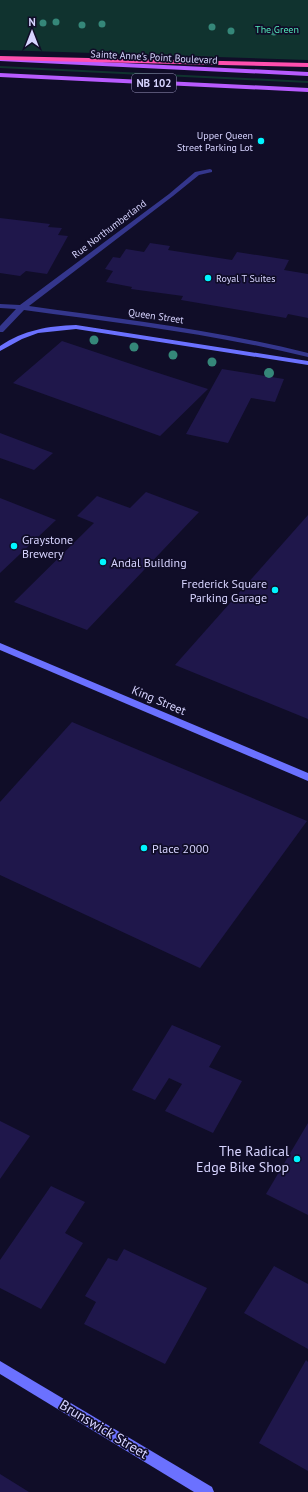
<svg xmlns="http://www.w3.org/2000/svg" width="308" height="1492" font-family="'PT Sans',sans-serif">
  <style>
    .green { fill: #10332f }
    .building { fill: #1f174b }
    .lines { fill: none; stroke-linecap: round; stroke-linejoin: round }
    .street { fill: #34368c; fill-rule: evenodd }
    .secondary { fill: #6b71ff; fill-rule: evenodd }
    .primary { fill: #b85bff; fill-rule: evenodd }
    .highway { fill: #ff4fae; fill-rule: evenodd }
    .tree { fill: #358779 }
    .poi-dot { fill: #00f5ff; stroke: #100d28; stroke-width: 1.5 }
    .labels { text-anchor: middle; dominant-baseline: central; stroke-width: 3.5; stroke-linejoin: round; paint-order: stroke }
    .far-park-label { font-size: 10px; fill: #54ebbc; stroke: #100d28 }
    .far-street-label { font-size: 10px; fill: #d7d4ff; stroke: #100d28 }
    .far-poi-label { font-size: 10px; fill: #d7d4ff; stroke: #100d28; text-anchor: end }
    .shield { fill: #100d28; stroke: #9b98be; stroke-width: 1 }
    .shield-label { font-size: 11px; font-weight: bold; fill: #d7d4ff }
    .poi-label { font-size: 12px; fill: #d7d4ff; stroke: #100d28; text-anchor: start }
    .street-label { font-size: 12px; fill: #d7d4ff; stroke: #100d28 }
    .near-poi-label { font-size: 14px; fill: #d7d4ff; stroke: #100d28; text-anchor: end }
    .near-street-label { font-size: 14px; fill: #d7d4ff; stroke: #100d28 }
  </style>
  <rect width="100%" height="100%" fill="#100d28"/>
  <g class="green">
    <polygon points="0,0 308,0 308,60 0,50"/>
    <polygon points="0,66 308,81 308,83 0,68"/>
  </g>
  <g class="building">
    <polygon points="0,218 50,224 48,227 62,228 58,235 68,236 47,274 26,271 20,276 0,273"/>
    <polygon points="150,243 170,246 168,250 232,260 237,252 289,260 284,270 308,274 308,318 288,314 286,318 181,300 183,296 131,289 132,287 106,282 113,271 105,269 113,257 120,258 126,249 144,252"/>
    <polygon points="62,341 149,370 208,389 160,436 13,383"/>
    <polygon points="222,369 284,379 275,402 251,398 228,443 186,434"/>
    <polygon points="0,433 53,453 34,470 0,458"/>
    <polygon points="146,492 199,512 87,630 14,602 94,523 77,516 97,496 130,508"/>
    <polygon points="0,498 56,520 0,573"/>
    <polygon points="308,515 308,719 175,665"/>
    <polygon points="72,722 307,821 200,968 0,875 0,802"/>
    <polygon points="172,1025 221,1046 209,1067 242,1081 213,1133 165,1111 182,1084 169,1078 155,1100 132,1090"/>
    <polygon points="0,1121 30,1136 0,1179"/>
    <polygon points="308,1123 308,1215 266,1194"/>
    <polygon points="51,1186 85,1202 65,1233 83,1243 41,1309 0,1288 0,1260"/>
    <polygon points="124,1249 207,1288 165,1364 84,1324 96,1302 85,1296 108,1258 117,1261"/>
    <polygon points="274,1266 308,1284 308,1349 244,1313"/>
    <polygon points="306,1360 308,1362 308,1471 259,1443"/>
    <polygon points="0,1474 29,1492 0,1492"/>
  </g>
  <g class="lines">
    <path class="street" d="M210,169L212,170V172L199,175L173,196L29,306C122,319 216,330 308,353V357C214,334 119,323 24,310L3,332H0V326L16,309L0,308V304L20,305L169,194L195,172Z"/>
    <g class="secondary">
      <path d="M76,325L308,361V365L76,329L38,333L22,339L0,351V346C24,330 48,326 76,325Z"/>
      <polygon points="0,643 308,773 308,781 0,650"/>
      <polygon points="0,1361 212,1487 214,1492 194,1492 0,1374"/>
    </g>
    <g class="primary">
      <polygon points="0,57 308,72 308,76 0,61"/>
      <polygon points="0,73 308,88 308,92 0,77"/>
    </g>
    <polygon class="highway" points="0,56 308,63 308,67 0,60"/>
  </g>
  <g class="tree">
    <circle cx="56" cy="22" r="3.5"/>
    <circle cx="43" cy="23" r="3.5"/>
    <circle cx="102" cy="24" r="3.5"/>
    <circle cx="82" cy="25" r="3.5"/>
    <circle cx="212" cy="27" r="3.5"/>
    <circle cx="231" cy="31" r="3.5"/>
    <circle cx="274" cy="32" r="3.5"/>
    <circle cx="94" cy="340" r="4.5"/>
    <circle cx="134" cy="347" r="4.5"/>
    <circle cx="173" cy="355" r="4.5"/>
    <circle cx="212" cy="362" r="4.5"/>
    <circle cx="269" cy="373" r="5"/>
  </g>
  <g class="poi-dot">
    <circle cx="261" cy="141" r="4"/>
    <circle cx="208" cy="278" r="4"/>
    <circle cx="14" cy="546" r="4"/>
    <circle cx="103" cy="562" r="4"/>
    <circle cx="275" cy="590" r="4"/>
    <circle cx="144" cy="848" r="4"/>
    <circle cx="297" cy="1159" r="4"/>
  </g>
  <g class="labels">
    <g class="far-park-label">
      <text x="277" y="29">The Green</text>
    </g>
    <g class="far-street-label">
      <text transform="translate(154 57) rotate(3)">Sainte Anne's Point Boulevard</text>
      <text transform="translate(109 229) rotate(-37)">Rue Northumberland</text>
      <text transform="translate(156 316) rotate(8)">Queen Street</text>
    </g>
    <g class="far-poi-label">
      <text x="253" y="135">Upper Queen<tspan x="253" dy="12">Street Parking Lot</tspan></text>
      <text x="216" y="278" text-anchor="start">Royal T Suites</text>
    </g>
    <rect class="shield" x="132" y="74" width="44" height="18" rx="3"/>
    <g class="shield-label">
      <text x="154" y="83">NB 102</text>
    </g>
    <g class="poi-label">
      <text x="22" y="539">Graystone<tspan x="22" dy="14">Brewery</tspan></text>
      <text x="111" y="562">Andal Building</text>
      <text x="267" y="583" text-anchor="end">Frederick Square<tspan x="267" dy="14">Parking Garage</tspan></text>
      <text x="152" y="848">Place 2000</text>
    </g>
    <g class="street-label">
      <text transform="translate(159 700) rotate(23)">King Street</text>
    </g>
    <g class="near-poi-label">
      <text x="289" y="1151">The Radical<tspan x="289" dy="16">Edge Bike Shop</tspan></text>
    </g>
    <g class="near-street-label">
      <text transform="translate(104 1429) rotate(31)">Brunswick Street</text>
    </g>
  </g>
  <g transform="translate(32 32)" stroke="#100d28" stroke-width="3" paint-order="stroke">
  <path d="M0-3L7 15L0 10L-7 15Z" fill="#d7d4ff"/>
  <text y="-6" font-size="11" font-weight="bold" text-anchor="middle" fill="#d7d4ff">N</text>
  </g>
</svg>
